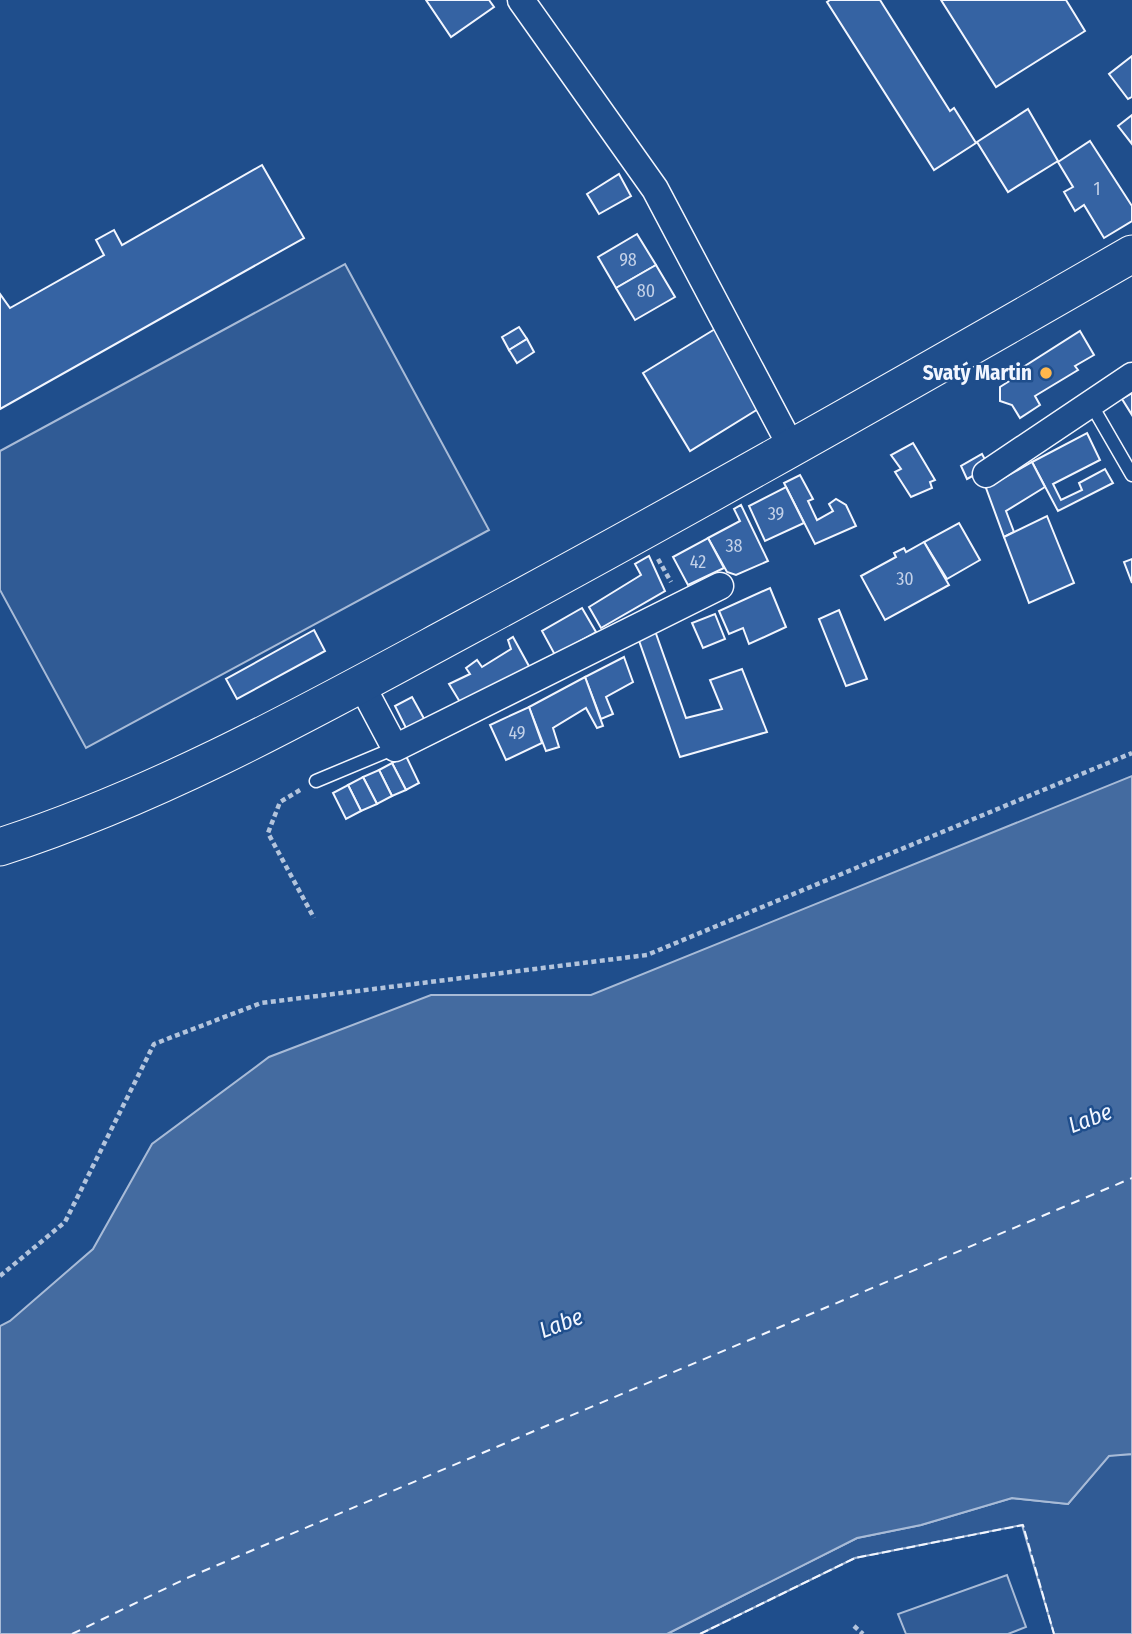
<svg xmlns="http://www.w3.org/2000/svg" width="1132" height="1634" font-family="'Fira Sans Condensed',sans-serif">
  <style>
    .built { fill: #305b95; stroke: #a8bbd7; stroke-width: 2 }
    .water { fill: #446ba0; stroke: #a8bbd7; stroke-width: 2 }
    .lines { fill: none; stroke-linecap: round; stroke-linejoin: round }
    .ferry { stroke: #f2f6ff; stroke-width: 2; stroke-dasharray: 9 7; stroke-linecap: butt }
    .building { fill: #3563a3; stroke: #f2f6ff; stroke-width: 2 }
    .lane-casing { stroke: #f2f6ff; stroke-width: 15 }
    .street-casing { stroke: #f2f6ff; stroke-width: 29 }
    .secondary-casing { stroke: #f2f6ff; stroke-width: 39 }
    .path { stroke: #b3c4dc; stroke-width: 4.5; stroke-dasharray: 5 3.5; stroke-linecap: butt }
    .lane { stroke: #1f4e8c; stroke-width: 12 }
    .street { stroke: #1f4e8c; stroke-width: 26 }
    .secondary { stroke: #1f4e8c; stroke-width: 37 }
    .fence { stroke: #f2f6ff; stroke-width: 2; stroke-dasharray: 9 3.5; stroke-linecap: butt }
    .poi-dot { fill: #ffb74d; stroke: #1f4e8c; stroke-width: 2.5 }
    .labels { text-anchor: middle; dominant-baseline: central; stroke-width: 5; stroke-linejoin: round; paint-order: stroke }
    .number-label { font-size: 18px; fill: #c3d1e8 }
    .poi-label { font-size: 21px; font-weight: bold; fill: #f2f6ff; stroke: #1f4e8c; text-anchor: end }
    .water-label { font-size: 23px; font-style: italic; fill: #f2f6ff; stroke: #1f4e8c }
  </style>
  <rect width="100%" height="100%" fill="#1f4e8c"/>
  <g class="built">
    <polygon points="345,264 489,530 86,748 0,590 0,451"/>
    <polygon points="1132,1454 1132,1634 1054,1634 1022,1525 855,1558 700,1634 667,1634 857,1538 921,1525 1012,1498 1068,1504 1109,1455"/>
    <polygon points="1007,1575 1026,1627 1008,1634 906,1634 898,1614"/>
  </g>
  <polygon class="water" points="1132,776 1132,1454 1109,1456 1068,1504 1012,1498 921,1525 857,1538 667,1634 0,1634 0,1326 10,1321 93,1249 152,1144 269,1057 431,995 591,995"/>
  <g class="lines">
    <polyline class="ferry" points="72,1634 187,1578 1132,1178"/>
  </g>
  <g class="building">
    <polygon points="426,0 489,0 494,7 451,37"/>
    <polygon points="830,0 880,0 950,111 954,108 976,143 934,170 827,2"/>
    <polygon points="941,0 1066,0 1085,31 996,87"/>
    <polygon points="1132,56 1132,97 1128,99 1109,74"/>
    <polygon points="1028,109 1058,161 1008,192 977,142"/>
    <polygon points="1132,115 1132,144 1118,126"/>
    <polygon points="1090,141 1132,206 1132,221 1104,238 1084,205 1075,211 1064,192 1073,187 1058,162"/>
    <polygon points="262,165 304,238 0,409 0,294 10,308 104,255 96,240 114,230 122,245"/>
    <polygon points="619,174 631,196 599,214 587,194"/>
    <polygon points="637,234 656,265 616,288 598,257"/>
    <polygon points="656,265 675,297 635,320 616,288"/>
    <polygon points="519,327 527,339 509,350 502,337"/>
    <polygon points="715,329 763,406 690,451 643,373"/>
    <polygon points="1080,331 1094,355 1075,366 1078,370 1035,396 1040,405 1020,418 1012,405 1000,401 1000,387 1019,375 1017,371"/>
    <polygon points="527,339 534,352 517,363 509,350"/>
    <polygon points="1132,393 1132,415 1122,399"/>
    <polygon points="1087,433 1100,460 1053,484 1061,500 1082,490 1079,483 1105,469 1113,483 1058,511 1032,462"/>
    <polygon points="913,443 935,480 930,482 932,488 911,497 895,472 901,469 891,455"/>
    <polygon points="982,454 989,467 967,479 961,466"/>
    <polygon points="1032,462 1045,487 1006,511 1014,532 1004,537 986,488"/>
    <polygon points="800,475 813,499 808,501 817,520 833,511 829,504 836,499 846,505 856,526 815,544 784,483"/>
    <polygon points="786,487 804,523 765,541 749,506"/>
    <polygon points="741,505 768,561 736,575 727,572 708,538 740,521 734,509"/>
    <polygon points="1047,516 1074,583 1029,603 1004,537"/>
    <polygon points="959,523 980,560 947,579 924,542"/>
    <polygon points="708,538 724,568 688,585 673,557"/>
    <polygon points="924,542 949,585 885,620 861,576 896,557 894,553 904,548 906,552"/>
    <polygon points="649,556 665,591 601,628 589,607 641,575 635,564"/>
    <polygon points="1132,559 1132,583 1124,562"/>
    <polygon points="770,588 786,627 749,644 743,628 729,634 719,611"/>
    <polygon points="582,608 596,632 555,655 542,631"/>
    <polygon points="839,610 867,679 846,686 819,619"/>
    <polygon points="715,614 725,639 703,648 692,623"/>
    <polygon points="654,628 686,718 722,709 710,680 742,669 767,732 680,757 637,635"/>
    <polygon points="314,630 325,651 237,699 226,679"/>
    <polygon points="513,637 530,668 463,707 449,684 470,674 466,668 477,660 482,667 511,649 508,640"/>
    <polygon points="624,657 633,682 606,697 613,714 601,719 585,677"/>
    <polygon points="585,677 603,726 597,728 586,708 553,728 559,747 546,751 529,707"/>
    <polygon points="412,697 427,724 408,732 395,706"/>
    <polygon points="529,707 542,743 506,760 490,725"/>
    <polygon points="406,756 419,783 406,790 392,763"/>
    <polygon points="392,763 406,790 392,796 379,770"/>
    <polygon points="379,770 392,796 377,804 363,777"/>
    <polygon points="363,777 377,804 361,811 348,785"/>
    <polygon points="348,785 361,811 346,819 333,793"/>
  </g>
  <g class="lines">
    <defs>
      <g id="lane">
        <polyline points="1091,404 1132,475"/>
        <polyline points="316,781 395,748"/>
      </g>
      <g id="street">
        <polyline points="521,0 655,189 793,450"/>
        <polyline points="986,474 1132,376"/>
        <polyline points="361,684 395,748 720,586"/>
      </g>
      <path id="secondary" d="M0,847C167,793 322,705 476,622C697,503 915,379 1132,254"/>
    </defs>
    <use href="#lane" class="lane-casing"/>
    <use href="#street" class="street-casing"/>
    <use href="#secondary" class="secondary-casing"/>
    <g class="path">
      <polyline points="658,559 671,582"/>
      <polyline points="300,790 280,802 268,833 314,918"/>
      <polyline points="0,1276 65,1222 154,1044 261,1003 647,955 1132,753"/>
      <polyline points="854,1626 863,1634"/>
    </g>
    <use href="#lane" class="lane"/>
    <use href="#street" class="street"/>
    <use href="#secondary" class="secondary"/>
    <polyline class="fence" points="700,1634 855,1558 1023,1525 1054,1634"/>
  </g>
  <circle class="poi-dot" cx="1046" cy="373" r="7"/>
  <g class="labels">
    <g class="number-label">
      <text x="1097" y="189">1</text>
      <text x="628" y="260">98</text>
      <text x="646" y="291">80</text>
      <text x="776" y="514">39</text>
      <text x="734" y="546">38</text>
      <text x="698" y="562">42</text>
      <text x="905" y="579">30</text>
      <text x="517" y="733">49</text>
    </g>
    <g class="poi-label">
      <text x="1032" y="373">Svatý Martin</text>
    </g>
    <g class="water-label">
      <text transform="translate(1090 1118) rotate(-21)">Labe</text>
      <text transform="translate(561 1323) rotate(-21)">Labe</text>
    </g>
  </g>
</svg>
